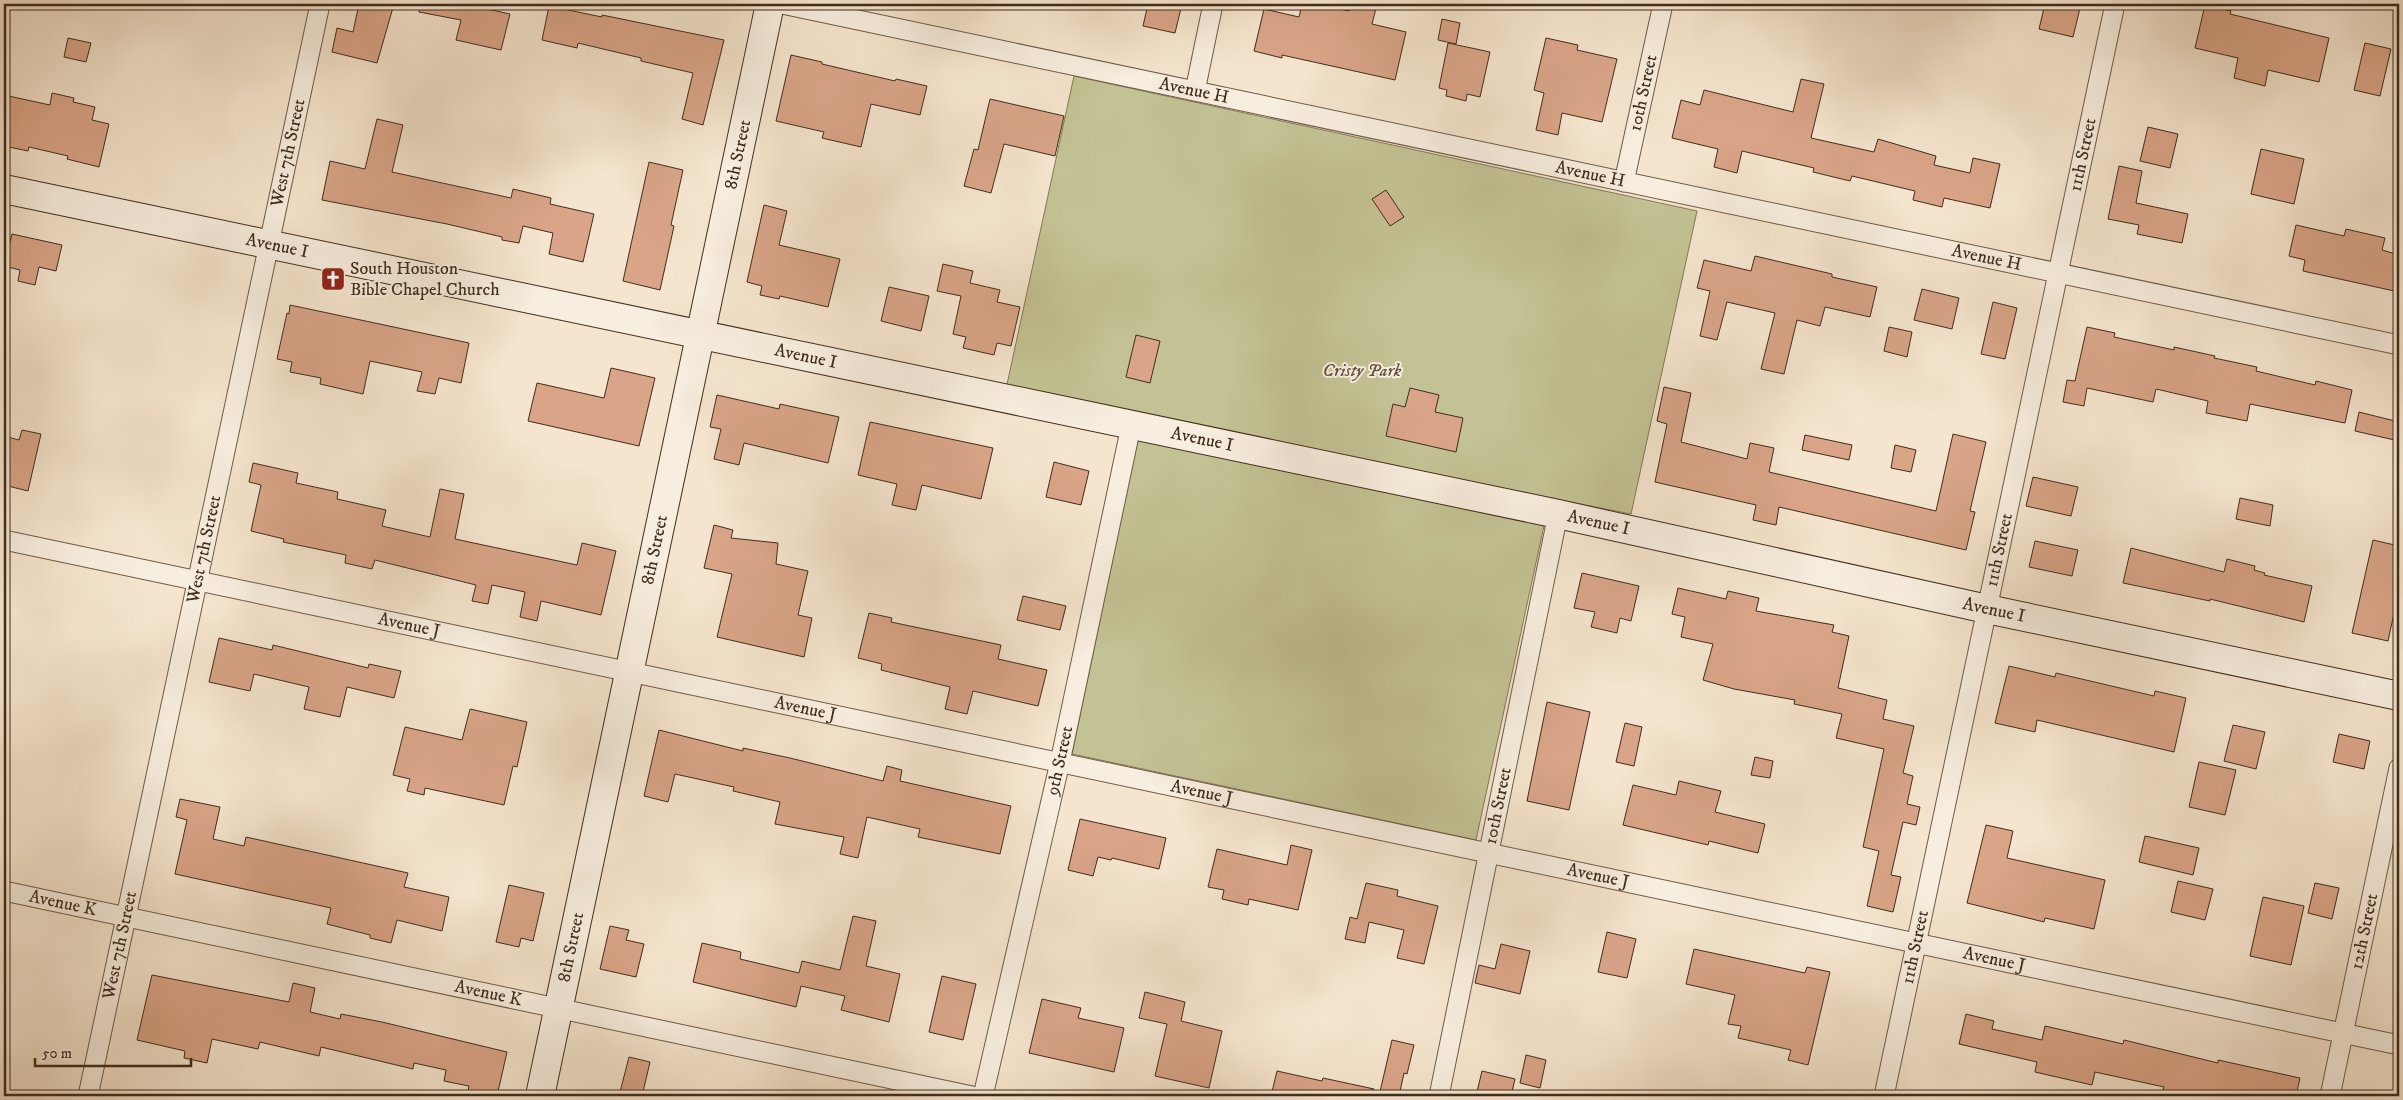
<svg xmlns="http://www.w3.org/2000/svg" width="2403" height="1100" font-family="'IM FELL DW Pica',serif">
  <style>
    .green { fill: #c3c294; stroke: #827858 }
    .building { fill: #d9a488; stroke: #402d1c }
    .lines { fill: none; stroke-linecap: round; stroke-linejoin: round }
    .street-casing { stroke: #6d5b48; stroke-width: 21 }
    .secondary-casing { stroke: #402d1c; stroke-width: 30 }
    .street { stroke: #f8eedf; stroke-width: 19 }
    .secondary { stroke: #f8eedf; stroke-width: 28 }
    .labels { text-anchor: middle; dominant-baseline: central; stroke-width: 4; stroke-linejoin: round; paint-order: stroke }
    .street-label { font-size: 18px; fill: #402d1c; stroke: #f8eedf }
    .poi-label { font-size: 18px; fill: #402d1c; stroke: #f8eedf; text-anchor: start }
    .park-label { font-size: 18px; font-style: italic; fill: #61523a; stroke: #f8eedf }
  </style>
  <rect width="100%" height="100%" fill="#f5e5ce"/>
  <filter id="stains"><feTurbulence type="fractalNoise" baseFrequency=".004" numOctaves="4"/><feColorMatrix values="0 0 0 0 .2 0 0 0 0 .09 0 0 0 0 .02 0 0 0 .5 -.17"/></filter>
  <radialGradient id="worn" r=".72"><stop offset=".6" stop-color="#630" stop-opacity="0"/><stop offset="1" stop-color="#630" stop-opacity=".3"/></radialGradient>
  <polygon class="green" points="1074,76 1697,211 1631,514 1550,498 1476,840 1072,754 1142,419 1006,389"/>
  <g class="building">
    <polygon points="359,4 394,4 377,63 332,52 337,28 353,32"/>
    <polygon points="420,4 465,4 510,14 501,50 456,40 461,20 419,12"/>
    <polygon points="1148,4 1182,4 1175,33 1143,26"/>
    <polygon points="1302,4 1318,4 1349,11 1351,4 1377,4 1372,24 1406,32 1395,80 1282,55 1282,58 1254,51 1264,9 1299,17"/>
    <polygon points="2045,4 2081,4 2073,37 2039,29"/>
    <polygon points="2205,5 2231,11 2230,14 2329,38 2319,82 2268,70 2265,86 2234,78 2238,58 2195,48"/>
    <polygon points="549,6 602,17 602,15 724,40 703,125 682,119 693,73 641,61 641,58 578,43 577,48 542,40"/>
    <polygon points="1442,19 1460,23 1456,44 1438,40"/>
    <polygon points="68,38 91,43 86,62 64,57"/>
    <polygon points="1546,38 1578,45 1577,50 1617,59 1602,122 1562,113 1558,135 1536,130 1544,93 1534,90"/>
    <polygon points="1448,43 1490,52 1480,97 1467,94 1466,101 1446,96 1447,90 1439,88"/>
    <polygon points="2365,43 2391,49 2380,96 2354,90"/>
    <polygon points="791,55 822,62 822,64 895,81 896,79 927,86 920,115 871,104 861,147 822,138 824,132 776,121"/>
    <polygon points="1801,79 1824,84 1811,138 1874,152 1878,139 1936,156 1934,165 1970,173 1973,158 2000,164 1990,208 1944,198 1942,207 1913,200 1915,191 1852,176 1850,181 1813,172 1814,168 1742,151 1737,173 1714,167 1718,149 1672,138 1681,100 1700,105 1704,90 1793,112"/>
    <polygon points="52,93 74,98 73,102 95,107 92,120 109,124 99,167 67,159 68,156 29,147 28,151 4,146 4,95 50,105"/>
    <polygon points="990,99 1064,116 1055,156 1004,144 991,193 964,186 974,149 978,150"/>
    <polygon points="377,119 403,125 392,172 511,198 513,189 551,198 550,204 594,214 583,262 549,254 553,233 523,226 519,243 502,240 502,237 447,224 322,200 330,161 365,169"/>
    <polygon points="2148,127 2178,134 2170,168 2140,161"/>
    <polygon points="2261,149 2304,159 2294,204 2251,194"/>
    <polygon points="649,162 683,170 671,225 674,226 660,290 623,281"/>
    <polygon points="2119,166 2142,171 2136,203 2188,214 2182,243 2137,234 2139,225 2108,219"/>
    <polygon points="1386,190 1404,217 1390,226 1372,199"/>
    <polygon points="764,205 787,211 779,245 840,259 828,307 780,296 779,299 760,295 762,286 747,282"/>
    <polygon points="2296,225 2344,236 2346,229 2385,238 2382,250 2399,255 2399,292 2303,271 2305,260 2289,256"/>
    <polygon points="12,234 62,245 56,271 39,267 35,285 18,281 20,270 4,266"/>
    <polygon points="1755,256 1832,274 1832,277 1877,287 1870,317 1825,307 1820,326 1797,320 1784,374 1761,369 1775,313 1727,302 1717,340 1700,336 1710,291 1697,288 1704,260 1751,271"/>
    <polygon points="943,264 973,271 970,283 1000,290 997,302 1020,307 1011,346 997,343 994,355 963,348 966,337 953,334 961,296 937,291"/>
    <polygon points="889,287 929,296 921,331 881,321"/>
    <polygon points="1922,289 1959,298 1952,329 1914,320"/>
    <polygon points="1993,302 2017,308 2005,359 1981,354"/>
    <polygon points="290,305 469,343 461,383 439,378 435,394 417,391 422,372 370,361 363,394 320,384 321,378 290,372 292,362 277,359 287,313 289,314"/>
    <polygon points="1889,327 1912,332 1907,357 1884,351"/>
    <polygon points="2087,327 2115,333 2114,337 2174,350 2174,347 2215,356 2214,358 2257,367 2256,371 2315,385 2316,381 2352,390 2345,423 2250,404 2247,421 2206,413 2208,401 2156,389 2153,402 2087,388 2084,406 2063,402 2067,380 2075,381"/>
    <polygon points="1136,335 1160,341 1150,383 1126,377"/>
    <polygon points="611,368 655,378 639,446 528,421 537,383 604,398"/>
    <polygon points="1664,387 1691,393 1681,442 1747,459 1750,443 1774,448 1769,472 1936,511 1953,434 1986,442 1970,511 1975,512 1966,550 1779,507 1776,525 1753,520 1756,505 1655,482 1667,424 1657,421"/>
    <polygon points="1410,388 1439,395 1435,412 1463,418 1456,452 1386,436 1393,404 1405,407"/>
    <polygon points="717,395 779,409 780,404 839,417 828,463 744,443 739,465 714,459 721,429 710,427"/>
    <polygon points="2359,412 2399,422 2399,441 2355,431"/>
    <polygon points="870,422 993,448 981,499 922,485 916,510 892,505 897,484 858,475"/>
    <polygon points="22,430 41,434 28,491 4,485 4,436 19,440"/>
    <polygon points="1805,435 1852,445 1849,460 1802,450"/>
    <polygon points="1895,445 1916,450 1911,472 1891,468"/>
    <polygon points="1054,462 1089,471 1081,505 1046,497"/>
    <polygon points="253,463 298,473 296,483 338,492 337,499 386,510 382,526 430,537 440,489 464,494 455,539 577,565 582,543 616,551 601,615 541,601 537,621 520,617 525,592 492,585 488,604 472,601 476,585 375,560 372,569 345,563 346,555 283,542 284,539 251,531 261,485 249,482"/>
    <polygon points="2033,477 2078,487 2071,516 2026,506"/>
    <polygon points="2240,498 2273,505 2270,526 2236,519"/>
    <polygon points="714,525 733,530 731,538 778,543 776,564 808,571 798,615 812,618 804,657 717,637 732,574 704,568"/>
    <polygon points="2373,540 2399,546 2399,590 2388,641 2352,633"/>
    <polygon points="2035,541 2078,550 2072,576 2029,567"/>
    <polygon points="2131,548 2224,572 2227,559 2255,566 2254,570 2265,573 2264,575 2312,586 2304,622 2210,599 2210,601 2123,583"/>
    <polygon points="1582,573 1639,586 1631,621 1620,618 1617,633 1591,627 1595,612 1574,608"/>
    <polygon points="1678,588 1726,599 1728,591 1759,598 1756,611 1834,625 1832,632 1849,636 1838,688 1887,700 1883,719 1914,726 1903,773 1913,776 1907,804 1920,807 1916,825 1903,822 1891,875 1901,877 1893,912 1867,906 1879,851 1863,847 1884,749 1836,738 1842,714 1794,704 1795,700 1734,689 1703,680 1713,644 1681,637 1685,617 1672,614"/>
    <polygon points="1023,596 1066,606 1060,630 1017,620"/>
    <polygon points="869,613 892,618 891,622 1001,645 998,659 1047,670 1038,706 973,691 967,714 945,709 950,687 881,670 882,664 858,658"/>
    <polygon points="219,638 272,650 273,645 368,668 369,664 401,671 394,698 347,687 340,717 304,709 309,687 254,674 250,691 209,682"/>
    <polygon points="2009,666 2055,677 2056,673 2154,696 2155,691 2186,698 2174,752 2037,720 2035,732 1995,723"/>
    <polygon points="1547,702 1590,712 1569,810 1527,801"/>
    <polygon points="470,709 527,722 517,767 513,766 504,805 425,788 424,795 407,791 410,779 393,775 405,727 462,740"/>
    <polygon points="1625,723 1642,727 1634,766 1616,762"/>
    <polygon points="2233,725 2265,732 2256,769 2224,761"/>
    <polygon points="659,730 743,751 743,748 790,758 883,781 887,766 902,770 900,781 1011,806 1000,854 918,837 920,829 867,817 858,858 840,854 844,837 775,824 780,802 733,791 734,787 675,774 668,802 644,796"/>
    <polygon points="2339,734 2370,741 2364,769 2333,762"/>
    <polygon points="1755,757 1773,761 1770,778 1751,775"/>
    <polygon points="2199,762 2236,770 2225,815 2189,807"/>
    <polygon points="1679,781 1721,791 1715,812 1765,824 1758,853 1709,841 1708,845 1623,825 1633,785 1676,795"/>
    <polygon points="180,799 220,807 213,839 244,846 246,837 408,873 404,887 449,897 442,931 397,920 391,943 370,938 370,935 327,924 331,908 175,874 187,820 176,817"/>
    <polygon points="1080,819 1166,838 1159,869 1112,858 1111,860 1098,857 1093,876 1068,870"/>
    <polygon points="1986,825 2013,831 2007,858 2105,880 2094,929 2045,918 2044,922 1967,903"/>
    <polygon points="2145,836 2199,848 2193,875 2139,862"/>
    <polygon points="1291,845 1312,850 1298,910 1249,899 1248,905 1222,899 1224,890 1208,887 1217,849 1287,865"/>
    <polygon points="2178,881 2213,889 2205,920 2171,912"/>
    <polygon points="1366,883 1398,890 1397,896 1438,906 1424,964 1397,958 1404,930 1369,922 1365,943 1345,939 1350,917 1357,919"/>
    <polygon points="2315,883 2339,888 2332,919 2308,913"/>
    <polygon points="509,885 544,893 533,941 521,938 519,947 496,942"/>
    <polygon points="2263,897 2304,906 2291,965 2250,956"/>
    <polygon points="853,916 876,921 866,966 900,974 889,1022 841,1010 845,996 801,986 796,1007 693,982 702,943 741,952 740,959 799,973 802,961 840,970"/>
    <polygon points="610,926 629,930 626,940 644,944 636,977 600,969"/>
    <polygon points="1607,932 1636,939 1627,978 1598,972"/>
    <polygon points="1501,944 1530,951 1520,994 1475,983 1479,965 1495,969"/>
    <polygon points="1694,949 1805,973 1807,967 1830,972 1808,1065 1788,1060 1791,1050 1738,1038 1741,1026 1728,1024 1735,995 1686,984"/>
    <polygon points="152,975 289,1002 293,983 315,988 310,1012 340,1019 341,1014 382,1022 507,1052 497,1096 467,1096 469,1086 444,1081 446,1070 414,1063 413,1069 321,1047 319,1056 260,1042 258,1049 212,1039 207,1063 184,1058 185,1051 137,1040"/>
    <polygon points="942,976 976,984 963,1040 929,1032"/>
    <polygon points="1145,992 1185,1002 1181,1021 1222,1031 1209,1088 1155,1076 1167,1024 1139,1018"/>
    <polygon points="1042,999 1081,1008 1078,1018 1124,1028 1114,1072 1029,1053"/>
    <polygon points="1966,1014 1994,1021 1992,1029 2042,1040 2045,1026 2123,1044 2124,1040 2218,1063 2218,1060 2300,1078 2296,1096 2181,1096 2162,1092 2164,1087 2095,1072 2092,1085 2035,1072 2037,1062 1959,1044"/>
    <polygon points="1392,1040 1414,1045 1407,1074 1404,1073 1399,1096 1379,1096"/>
    <polygon points="1526,1055 1546,1060 1540,1088 1520,1083"/>
    <polygon points="629,1057 650,1062 642,1096 619,1096"/>
    <polygon points="1277,1071 1322,1081 1323,1078 1374,1089 1373,1096 1271,1096"/>
    <polygon points="1482,1071 1515,1079 1511,1096 1476,1096"/>
  </g>
  <g class="lines">
    <defs>
      <g id="street">
        <path id="s1" d="M782,4L2399,345"/>
        <polyline points="1195,91 1213,4"/>
        <path id="s2" d="M1624,182L1663,4"/>
        <path id="s3" d="M4,540L2399,1045"/>
        <path id="s4" d="M4,891L972,1096"/>
        <path id="s5" d="M88,1096L320,4"/>
        <path id="s6" d="M983,1096L1060,762L1131,426"/>
        <path id="s7" d="M1439,1096L1558,514"/>
        <path id="s8" d="M1884,1096L2115,4"/>
        <path id="s9" d="M2330,1096L2399,768"/>
      </g>
      <g id="secondary">
        <path id="s10" d="M4,189L1558,514L1987,609L2399,696"/>
        <path id="s11" d="M540,1096L770,4"/>
      </g>
    </defs>
    <use href="#street" class="street-casing"/>
    <use href="#secondary" class="secondary-casing"/>
    <use href="#street" class="street"/>
    <use href="#secondary" class="secondary"/>
  </g>
  <defs>
    <symbol id="church-square" viewBox="-11 -11 22 22"><rect x="-9" y="-9" width="18" height="18" rx="4" fill="#8f2418" stroke="#f8eedf"/><path d="M-1.2-6h2.4v3.5h3.3v2.4h-3.3V6h-2.4V-.1h-3.3v-2.4h3.3Z" fill="#fff"/></symbol>
  </defs>
  <g fill-rule="evenodd">
    <use href="#church-square" x="319" y="265" width="28" height="28"/>
  </g>
  <g class="labels">
    <g class="street-label">
      <text stroke="none"><textPath href="#s1" startOffset="421">Avenue H</textPath></text>
      <text stroke="none"><textPath href="#s2" startOffset="91">10th Street</textPath></text>
      <text stroke="none"><textPath href="#s5" startOffset="964">West 7th Street</textPath></text>
      <text stroke="none"><textPath href="#s11" startOffset="962">8th Street</textPath></text>
      <text stroke="none"><textPath href="#s8" startOffset="962">11th Street</textPath></text>
      <text stroke="none"><textPath href="#s1" startOffset="826">Avenue H</textPath></text>
      <text stroke="none"><textPath href="#s10" startOffset="279">Avenue I</textPath></text>
      <text stroke="none"><textPath href="#s1" startOffset="1231">Avenue H</textPath></text>
      <text stroke="none"><textPath href="#s10" startOffset="819">Avenue I</textPath></text>
      <text stroke="none"><textPath href="#s10" startOffset="1224">Avenue I</textPath></text>
      <text stroke="none"><textPath href="#s10" startOffset="1629">Avenue I</textPath></text>
      <text stroke="none"><textPath href="#s5" startOffset="559">West 7th Street</textPath></text>
      <text stroke="none"><textPath href="#s11" startOffset="558">8th Street</textPath></text>
      <text stroke="none"><textPath href="#s8" startOffset="558">11th Street</textPath></text>
      <text stroke="none"><textPath href="#s10" startOffset="2034">Avenue I</textPath></text>
      <text stroke="none"><textPath href="#s3" startOffset="414">Avenue J</textPath></text>
      <text stroke="none"><textPath href="#s3" startOffset="819">Avenue J</textPath></text>
      <text stroke="none"><textPath href="#s6" startOffset="344">9th Street</textPath></text>
      <text stroke="none"><textPath href="#s3" startOffset="1224">Avenue J</textPath></text>
      <text stroke="none"><textPath href="#s7" startOffset="296">10th Street</textPath></text>
      <text stroke="none"><textPath href="#s3" startOffset="1629">Avenue J</textPath></text>
      <text stroke="none"><textPath href="#s4" startOffset="60">Avenue K</textPath></text>
      <text stroke="none"><textPath href="#s9" startOffset="168">12th Street</textPath></text>
      <text stroke="none"><textPath href="#s5" startOffset="154">West 7th Street</textPath></text>
      <text stroke="none"><textPath href="#s11" startOffset="152">8th Street</textPath></text>
      <text stroke="none"><textPath href="#s8" startOffset="152">11th Street</textPath></text>
      <text stroke="none"><textPath href="#s3" startOffset="2034">Avenue J</textPath></text>
      <text stroke="none"><textPath href="#s4" startOffset="495">Avenue K</textPath></text>
    </g>
    <g class="poi-label">
      <text x="350" y="269">South Houston<tspan x="350" dy="21">Bible Chapel Church</tspan></text>
    </g>
    <g class="park-label">
      <text x="1362" y="371">Cristy Park</text>
    </g>
  </g>
  <rect width="2403" height="1100" fill="none" stroke="#f5e5ce" stroke-width="20"/>
  <rect x="5" y="5" width="2393" height="1090" fill="none" stroke="#402d1c" stroke-width="2.5"/>
  <rect x="10" y="10" width="2383" height="1080" fill="none" stroke="#402d1c"/>
  <path d="M35 1058v8h156v-8" fill="none" stroke="#402d1c" stroke-width="2.5"/>
  <text x="42" y="1058" font-size="15" fill="#402d1c" stroke="#f8eedf" stroke-width="4" paint-order="stroke">50 m</text>
  <rect width="100%" height="100%" filter="url(#stains)"/>
  <rect width="100%" height="100%" fill="url(#worn)"/>
</svg>
